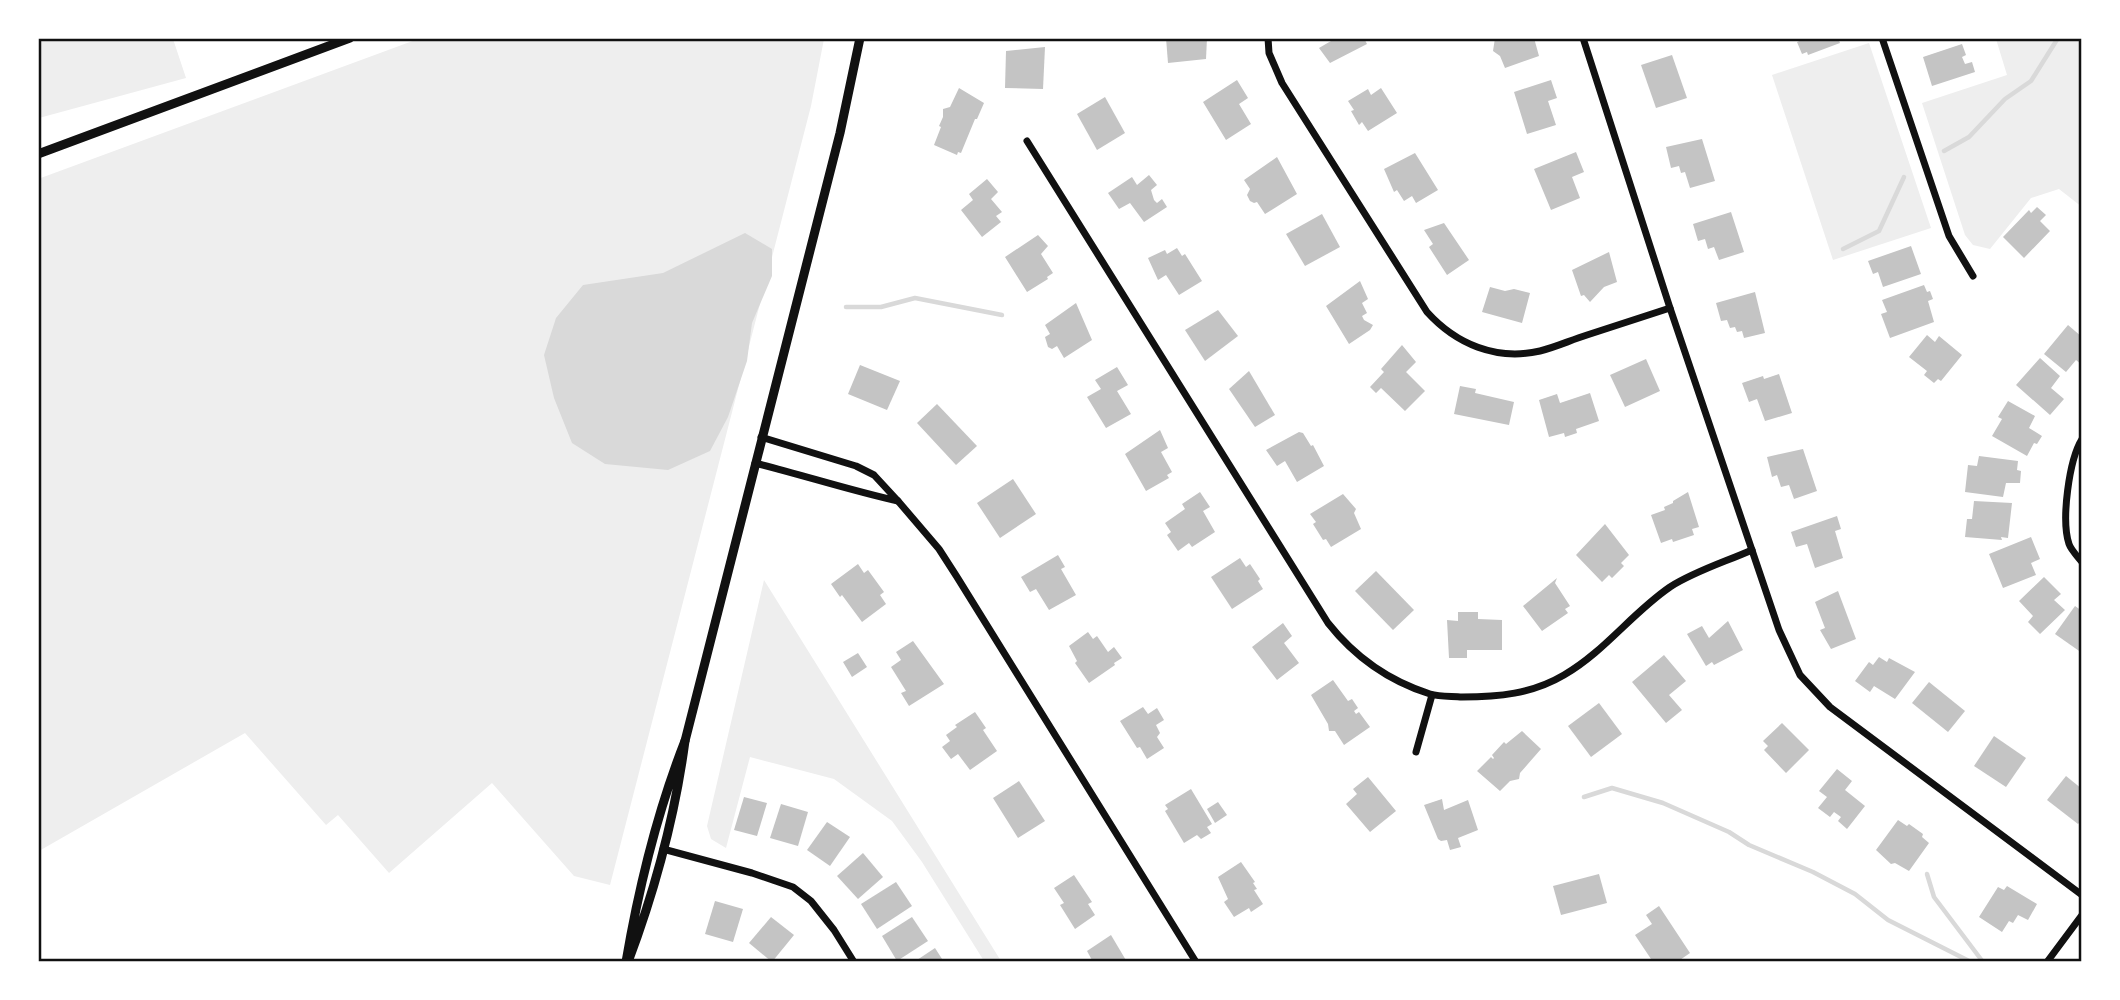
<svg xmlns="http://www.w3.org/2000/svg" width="2120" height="1000" font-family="'Open Sans',sans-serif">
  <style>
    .green { fill: #eee }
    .water { fill: #d9d9d9 }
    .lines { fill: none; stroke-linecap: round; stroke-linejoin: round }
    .stream { stroke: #d9d9d9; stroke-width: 4.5 }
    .building { fill: #c4c4c4 }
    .minor { stroke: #111; stroke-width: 7 }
    .tertiary { stroke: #111; stroke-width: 9 }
    .neatline { fill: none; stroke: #111; stroke-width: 2.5 }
  </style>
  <rect width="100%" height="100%" fill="#fff"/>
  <g class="green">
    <polygon points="39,38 173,39 186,78 39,118"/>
    <polygon points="418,39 824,39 811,106 610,885 574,876 492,783 389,873 338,815 326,825 245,733 39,851 38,179"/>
    <polygon points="1996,39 2081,39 2082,207 2059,189 2031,198 1990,249 1973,245 1965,235 1922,103 2007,75"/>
    <polygon points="1869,43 1931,228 1833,260 1772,75"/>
    <polygon points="764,580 1001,961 984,961 922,862 892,821 834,779 750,757 726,848 711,839 707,826"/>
  </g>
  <polygon class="water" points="745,233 772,249 772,276 752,323 747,361 728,417 710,451 668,470 605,464 572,443 554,398 544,355 556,318 583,285 663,273"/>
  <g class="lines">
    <g class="stream">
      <polyline points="1944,151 1969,137 2005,99 2031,81 2058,38"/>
      <polyline points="1843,249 1879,231 1904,177"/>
      <polyline points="846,307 881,307 915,298 1002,315"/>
      <polyline points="1584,797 1612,788 1663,803 1729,832 1749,845 1813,872 1855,894 1888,920 1971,962"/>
      <polyline points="1927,874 1934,897 1983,962"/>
    </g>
  </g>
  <g class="building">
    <polygon points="1166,38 1207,38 1206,59 1168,63"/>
    <polygon points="1330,38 1364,38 1367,44 1330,63 1319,48 1331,41"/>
    <polygon points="1495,38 1534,38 1539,56 1505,68 1500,56 1493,51"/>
    <polygon points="1801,38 1838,38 1840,43 1808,55 1807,52 1802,54 1797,42 1802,40"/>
    <polygon points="1962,44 1966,55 1962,57 1965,64 1972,62 1975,72 1932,86 1923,57"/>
    <polygon points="1045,47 1043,89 1005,88 1006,51"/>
    <polygon points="1672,55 1687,98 1656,108 1641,65"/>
    <polygon points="1237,80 1248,98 1239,104 1251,124 1226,140 1203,102"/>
    <polygon points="1551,80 1557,98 1548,101 1556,125 1527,134 1514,92"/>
    <polygon points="959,88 984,103 977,119 975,119 961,153 958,152 957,155 934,145 941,127 939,126 943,117 943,109 950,107"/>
    <polygon points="1381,88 1397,113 1368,131 1362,122 1359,125 1351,111 1354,110 1348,101 1368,89 1371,95"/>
    <polygon points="1105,97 1125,133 1097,150 1077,114"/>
    <polygon points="1702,139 1715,181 1690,188 1685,172 1681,173 1679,166 1671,168 1666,147"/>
    <polygon points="1576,152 1584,172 1572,177 1580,198 1551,210 1534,169"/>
    <polygon points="1415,153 1438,190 1416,203 1412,196 1404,201 1397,190 1394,192 1384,169"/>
    <polygon points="1277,157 1297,194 1265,214 1257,202 1254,203 1250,201 1247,195 1250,189 1244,180"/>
    <polygon points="1149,175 1157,185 1151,190 1154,200 1157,203 1162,199 1167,207 1144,222 1130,203 1119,209 1108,193 1132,177 1137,185"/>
    <polygon points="987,179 998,192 991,199 1002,212 996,216 1001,222 982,237 961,210 973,200 969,194"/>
    <polygon points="2037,207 2046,215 2040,221 2050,231 2024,258 2003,237 2029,210 2031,213"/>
    <polygon points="1731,212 1744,252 1719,260 1714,247 1708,249 1705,239 1698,241 1693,224"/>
    <polygon points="1322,214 1340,247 1305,266 1286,234"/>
    <polygon points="1444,223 1469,260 1447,275 1429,247 1433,244 1424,230"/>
    <polygon points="1038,235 1048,246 1041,254 1053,273 1047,277 1048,279 1027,292 1005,257"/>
    <polygon points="1911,246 1921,274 1883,287 1878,272 1873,274 1868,261"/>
    <polygon points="1177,248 1182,256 1185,254 1202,281 1179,295 1166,275 1158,280 1148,258 1165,250 1167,254"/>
    <polygon points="1609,252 1617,282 1604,287 1590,302 1584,295 1581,296 1572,270"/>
    <polygon points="1360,281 1368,299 1362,303 1367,313 1362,316 1364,320 1373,325 1370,330 1349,344 1326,306"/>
    <polygon points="1924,285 1927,292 1930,291 1933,299 1928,301 1934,322 1890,338 1881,314 1887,312 1882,300"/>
    <polygon points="1490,287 1505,291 1514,289 1530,293 1522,323 1482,312"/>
    <polygon points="1755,292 1765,333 1744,338 1742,331 1737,332 1735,327 1730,328 1727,320 1721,321 1716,303"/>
    <polygon points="1076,303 1092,340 1064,358 1057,346 1052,349 1048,347 1045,337 1050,334 1045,325"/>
    <polygon points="1218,310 1238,336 1205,361 1185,330"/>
    <polygon points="2068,325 2082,337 2082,365 2076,360 2066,372 2044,354"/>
    <polygon points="1927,335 1935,342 1939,336 1962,355 1941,381 1938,379 1934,383 1924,375 1927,371 1909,357"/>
    <polygon points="1402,345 1416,362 1406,372 1425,391 1405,411 1381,388 1376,393 1370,387 1384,372 1381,369"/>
    <polygon points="2040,358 2060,376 2051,388 2064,399 2050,415 2016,385"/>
    <polygon points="1646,359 1660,391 1625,407 1610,375"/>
    <polygon points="860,365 900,381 887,410 848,394"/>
    <polygon points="1117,367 1128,385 1117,391 1131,414 1106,428 1087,397 1101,389 1095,380"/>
    <polygon points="1249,371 1275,415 1255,427 1229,389"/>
    <polygon points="1779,374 1792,413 1765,421 1757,399 1749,402 1742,383 1763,376 1764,379"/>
    <polygon points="1460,386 1476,389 1475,393 1514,402 1509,425 1454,414"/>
    <polygon points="1590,393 1599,421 1576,429 1577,433 1565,437 1564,433 1549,437 1539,400 1557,394 1560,403"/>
    <polygon points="2008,401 2035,416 2029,428 2042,436 2037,444 2034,443 2027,456 1992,436 2002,419 1998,417"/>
    <polygon points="937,404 977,446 956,465 917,423"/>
    <polygon points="1160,430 1168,448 1161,452 1172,472 1167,475 1169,478 1146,491 1125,454"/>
    <polygon points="1299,432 1303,433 1311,446 1313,445 1324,466 1297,482 1285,461 1277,466 1266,450"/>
    <polygon points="1803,449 1817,491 1794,499 1789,485 1781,487 1777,475 1772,477 1767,457"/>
    <polygon points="1979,456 2018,461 2017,470 2021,471 2020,483 2006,483 2003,497 1965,492 1968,465 1977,466"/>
    <polygon points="1013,479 1036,514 1000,538 977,503"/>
    <polygon points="1200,492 1210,507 1203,511 1215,532 1192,547 1189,543 1178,551 1167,535 1171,532 1165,523 1185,509 1182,504"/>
    <polygon points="1688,492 1699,527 1692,529 1694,535 1673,542 1672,539 1661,543 1651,515 1665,510 1664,507 1673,503 1673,501"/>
    <polygon points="1343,494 1356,509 1354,513 1361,529 1331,547 1326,539 1323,540 1313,524 1316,522 1310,514"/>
    <polygon points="1974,501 2012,503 2008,538 2001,537 2002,540 1965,537 1967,519 1972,519"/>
    <polygon points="1837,516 1841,529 1835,531 1843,558 1815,568 1807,544 1796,547 1791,532"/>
    <polygon points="1605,524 1629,555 1621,563 1624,566 1612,578 1609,575 1602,582 1576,555"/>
    <polygon points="2031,537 2040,559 2031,563 2036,575 2003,588 1989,554"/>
    <polygon points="1058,555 1065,567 1061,569 1076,595 1049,610 1036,589 1030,592 1021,577"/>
    <polygon points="1240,558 1246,567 1250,564 1260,579 1258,581 1263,589 1232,609 1211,577"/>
    <polygon points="858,564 864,573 868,570 884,592 880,595 886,604 862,622 842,595 840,597 831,584"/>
    <polygon points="1376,571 1414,610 1393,630 1355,591"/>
    <polygon points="2044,577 2061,594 2054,600 2065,610 2040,634 2028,622 2033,616 2019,601"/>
    <polygon points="1557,578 1555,583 1570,606 1565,609 1568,613 1542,631 1523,606"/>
    <polygon points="1838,591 1856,639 1831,649 1820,630 1825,628 1815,602"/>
    <polygon points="2075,606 2082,611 2082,653 2055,634"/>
    <polygon points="1458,612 1478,612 1478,619 1502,620 1502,650 1467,650 1467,658 1449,658 1447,620 1458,621"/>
    <polygon points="1728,621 1743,650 1714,665 1712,662 1706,666 1687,634 1702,626 1709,638"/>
    <polygon points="1283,623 1292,636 1284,643 1299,663 1277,680 1252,647"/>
    <polygon points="1088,632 1093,639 1097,636 1108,652 1114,647 1122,658 1114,663 1115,665 1089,683 1075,663 1077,661 1069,646"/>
    <polygon points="913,641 944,684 909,706 901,693 906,691 891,667 901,660 896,652"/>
    <polygon points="858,653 867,667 852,677 843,662"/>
    <polygon points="1664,655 1686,681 1669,695 1682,710 1666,723 1632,682"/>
    <polygon points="1879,657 1887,662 1889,658 1915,672 1895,699 1874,686 1870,692 1855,681 1869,662 1873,665"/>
    <polygon points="1333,680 1348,701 1352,699 1358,708 1354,711 1356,714 1359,712 1370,727 1344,745 1335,731 1329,731 1328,724 1311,695"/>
    <polygon points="1929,682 1965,711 1948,732 1912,703"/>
    <polygon points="1599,703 1622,734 1591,757 1568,726"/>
    <polygon points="1143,707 1148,714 1157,708 1164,720 1156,725 1160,733 1157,737 1164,748 1147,759 1140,747 1137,748 1120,721"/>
    <polygon points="975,712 986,728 983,730 997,751 970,770 958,754 951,759 942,747 950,741 946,735 957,727 955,725"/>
    <polygon points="1782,723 1809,750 1786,773 1764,750 1768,746 1763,741"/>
    <polygon points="1522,731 1541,749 1520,773 1519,779 1510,781 1500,791 1477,771 1491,757 1493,759 1494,758 1492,755 1504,742 1506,744"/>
    <polygon points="1994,736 2026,758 2006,787 1974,766"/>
    <polygon points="1837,769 1852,781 1845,790 1865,806 1847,829 1838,821 1841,817 1834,812 1830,817 1818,808 1827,797 1819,791"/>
    <polygon points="2066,776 2082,789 2082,820 2078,824 2047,800"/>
    <polygon points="1368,777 1396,811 1370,832 1346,804 1357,794 1353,789"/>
    <polygon points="1019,781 1045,821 1018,838 993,798"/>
    <polygon points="1191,789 1212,824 1207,827 1211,833 1201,839 1197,835 1184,843 1165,811 1168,809 1165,805"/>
    <polygon points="744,797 767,803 757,836 734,830"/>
    <polygon points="1442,799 1444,810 1468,800 1478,830 1458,838 1461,847 1450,850 1447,840 1441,841 1438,839 1424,805"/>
    <polygon points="1218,802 1227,815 1215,823 1207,809"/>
    <polygon points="781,804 808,812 798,846 770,838"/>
    <polygon points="1898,820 1907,826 1909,824 1923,834 1922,837 1929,843 1909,871 1895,863 1891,864 1876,850"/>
    <polygon points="827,822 850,837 830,866 807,850"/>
    <polygon points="863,853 883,877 858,899 837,876"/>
    <polygon points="1241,862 1255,882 1253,883 1257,889 1254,890 1263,904 1251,912 1249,908 1234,917 1224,902 1228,899 1218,877"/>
    <polygon points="1599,874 1607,903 1561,915 1553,886"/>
    <polygon points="1074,875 1092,902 1088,904 1095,915 1075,929 1060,905 1064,903 1054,888"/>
    <polygon points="896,882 912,906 877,929 861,904"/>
    <polygon points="2007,886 2037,904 2028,920 2018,915 2013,923 2009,921 2002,932 1979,917 1998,887 2004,890"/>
    <polygon points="715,901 743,909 733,942 705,934"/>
    <polygon points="1659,906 1690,953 1677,962 1653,962 1635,935 1652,924 1646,915"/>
    <polygon points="771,917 794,935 772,962 749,943"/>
    <polygon points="912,917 928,941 897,961 882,936"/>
    <polygon points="1111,935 1127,962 1093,962 1087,951"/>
    <polygon points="935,948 944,962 914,962"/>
  </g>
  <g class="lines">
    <g class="minor">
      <path d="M1268,38L1269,53L1282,83L1427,312C1456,344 1496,361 1540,351C1556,347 1571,340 1587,335C1614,326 1642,317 1670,308"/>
      <polyline points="1583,38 1670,308 1779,630 1800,675 1830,707 2082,895"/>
      <polyline points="1882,38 1949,236 1973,276"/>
      <path d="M1027,141L1328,623C1354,656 1389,681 1430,694C1440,697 1452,696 1462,697C1498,697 1532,694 1564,675C1604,652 1632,613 1670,587C1695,571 1725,562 1752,550"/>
      <path d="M2082,439C2069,460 2061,520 2069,544C2071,550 2078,557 2082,562"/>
      <path d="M755,463C803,475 849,490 898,501L874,475L856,466L761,437"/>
      <polyline points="898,501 939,549 957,577 1196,962"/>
      <polyline points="1416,752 1432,695"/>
      <polyline points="663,849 752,873 793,887 811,901 834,930 854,962"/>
      <polyline points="2047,962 2082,915"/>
    </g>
    <g class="tertiary">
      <polyline points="38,154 350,38"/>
      <polyline points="685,741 840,133 860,38"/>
      <path d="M626,962C639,886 657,812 685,741C675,816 655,890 628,962"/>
    </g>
  </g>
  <rect width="2120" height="1000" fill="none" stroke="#ffffff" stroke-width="80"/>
  <rect x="40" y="40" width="2040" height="920" class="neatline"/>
</svg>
